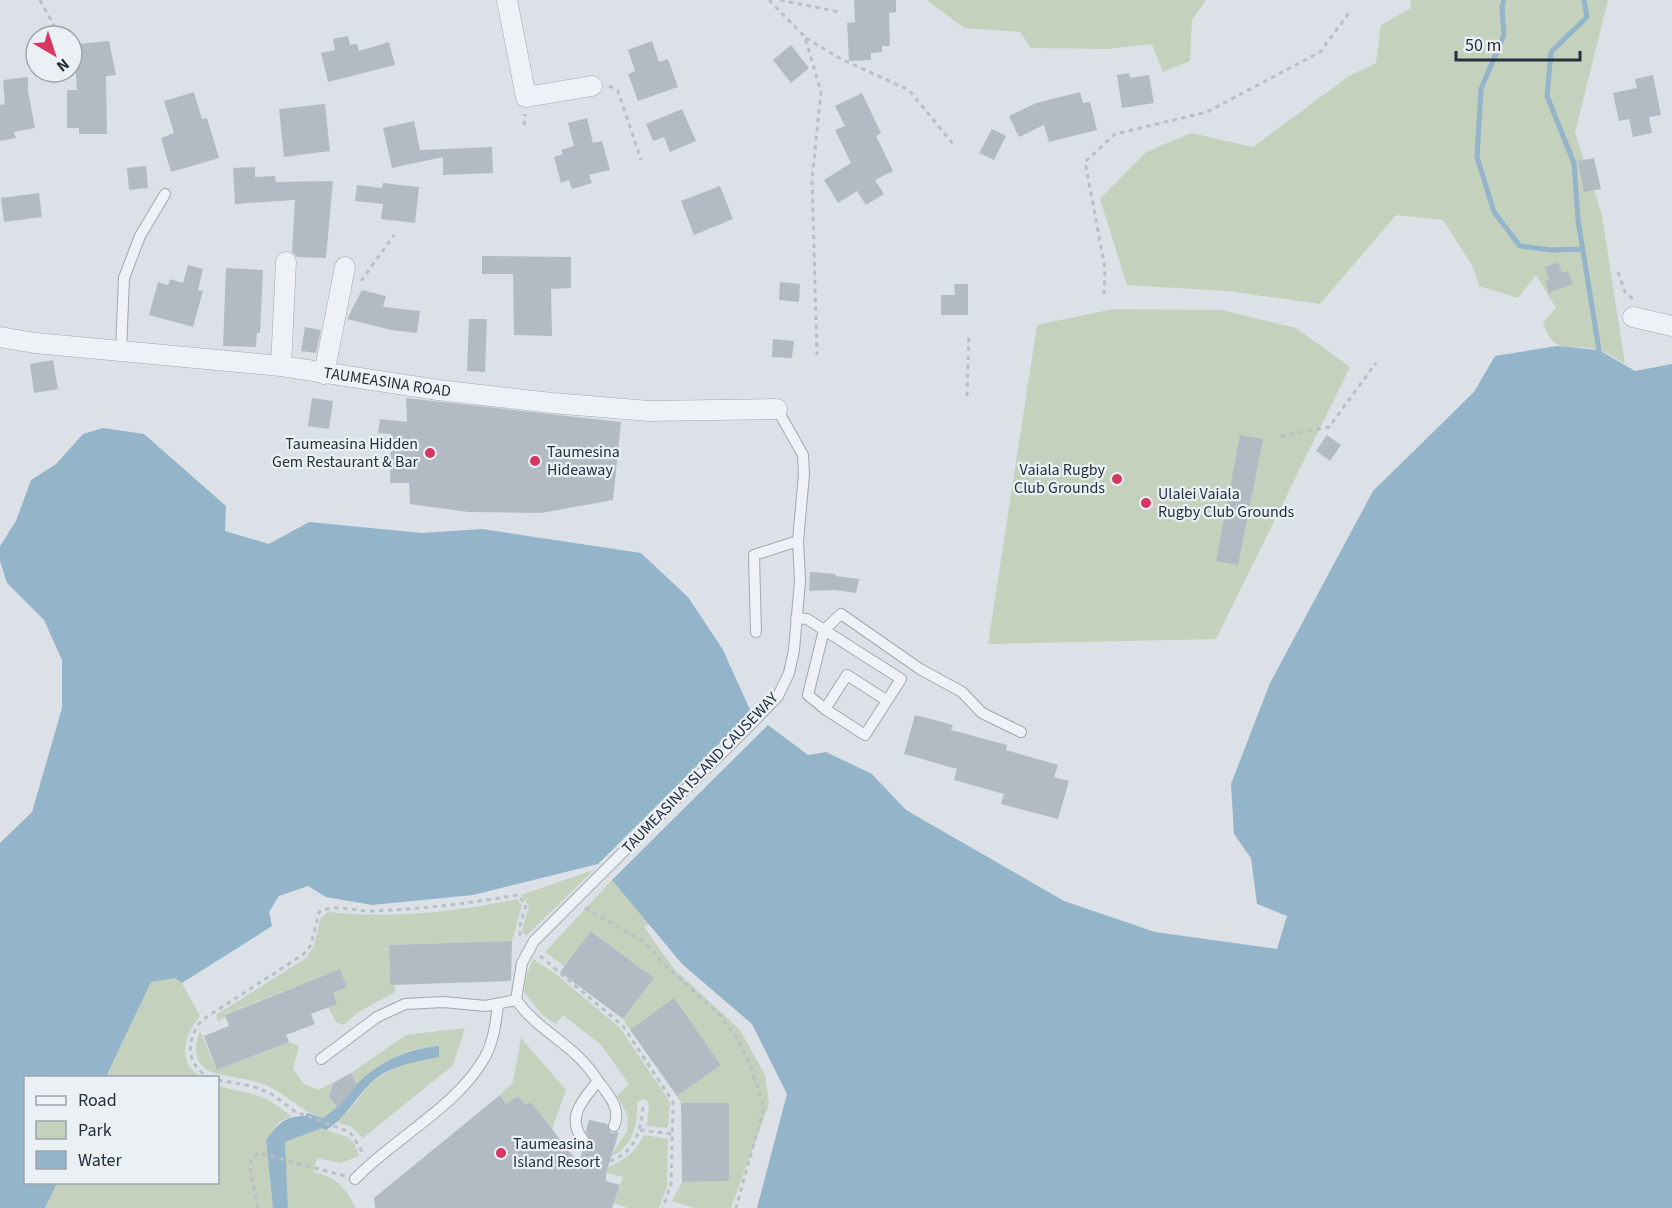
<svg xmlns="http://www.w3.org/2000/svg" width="1672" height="1208" font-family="'Source Sans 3',sans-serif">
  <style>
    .green { fill: #c4d1bc }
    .water { fill: #94b4ca }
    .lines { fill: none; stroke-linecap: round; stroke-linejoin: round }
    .stream { stroke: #94b4ca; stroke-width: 5 }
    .building { fill: #b2bbc4 }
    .service-casing { stroke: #a1a8b1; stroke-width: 12 }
    .minor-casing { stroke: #a1a8b1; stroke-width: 21 }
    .path { stroke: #babfc5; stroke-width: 3; stroke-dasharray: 4.5 4.5; stroke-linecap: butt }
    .service { stroke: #eef1f5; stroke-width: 10 }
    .minor { stroke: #eef1f5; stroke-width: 20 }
    .poi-dot { fill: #d53761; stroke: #ebf0f5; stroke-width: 2 }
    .labels { text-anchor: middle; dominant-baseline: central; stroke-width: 4.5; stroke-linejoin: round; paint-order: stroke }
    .street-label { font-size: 16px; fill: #25303d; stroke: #ebf0f5 }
    .poi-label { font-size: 16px; fill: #25303d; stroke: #ebf0f5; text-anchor: start }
  </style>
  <rect width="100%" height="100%" fill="#dbe1e7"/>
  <g class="green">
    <polygon points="927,0 1206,0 1192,20 1190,61 1163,72 1152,44 1107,49 1031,48 1020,32 964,28"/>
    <path d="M1410,0H1608L1575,133L1602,215L1625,364C1617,359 1608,353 1599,350C1570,342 1555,359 1543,322L1556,308L1536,275L1518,298L1479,286L1473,267L1443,220L1396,215L1320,304L1227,291L1127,285L1100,199L1146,152L1191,133L1253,147L1349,76L1376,63L1381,25L1411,8Z"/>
    <polygon points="1113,309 1222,310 1296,328 1350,367 1216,639 988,644 1037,325"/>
    <polygon points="594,870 526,936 522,931 529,906 521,895"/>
    <polygon points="612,880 649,924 644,927 674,969 740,1030 765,1075 769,1104 731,1208 695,1208 672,1201 682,1182 729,1181 729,1103 681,1103 677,1096 721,1065 674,999 630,1030 623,1019 654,978 592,931 564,966 545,952"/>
    <path d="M517,899L522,905L512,941L389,945L390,985H395V992L360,1011L343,1025L336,1022L328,1007L333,993L347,987L340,969L225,1014L226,1017L218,1021L216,1015L306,958L314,946L320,919L328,912C391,919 456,912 517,899Z"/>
    <path d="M533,959L557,975L620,1028L670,1102L668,1128L647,1126L649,1104L645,1099L637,1102C638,1123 633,1148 611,1156L627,1131L628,1116L617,1096L629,1084L601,1045L563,1015L556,1024L542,1015L524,992L527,974Z"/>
    <path d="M175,978L182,983L200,1016C184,1035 176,1062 201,1077L106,1078L151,982Z"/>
    <path d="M465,1028L453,1065L363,1138L350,1126L335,1122C352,1112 359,1094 373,1082C393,1066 417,1060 439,1047C402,1046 384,1063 357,1085L351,1073L406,1035Z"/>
    <path d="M200,1030L217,1070L289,1042L299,1046L293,1069L304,1084L318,1090L333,1083L329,1097L338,1108L323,1118C299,1111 285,1092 263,1084C231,1072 182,1083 200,1030Z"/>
    <polygon points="521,1038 566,1090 552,1129 531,1102 526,1105 516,1096 506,1104 500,1095 513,1082"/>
    <path d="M218,1086C254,1096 259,1090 291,1116L279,1122L266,1140L273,1208H45L57,1183L218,1182Z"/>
    <path d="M322,1127C341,1140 351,1128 359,1156L341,1163L317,1158L313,1172C336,1177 345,1187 356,1208H288L285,1142Z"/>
    <path d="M644,1135L668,1139L667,1186L659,1208H628L614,1203L623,1177L606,1173L608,1167C626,1160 635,1152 644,1135Z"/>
  </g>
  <g class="water">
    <polygon points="1557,346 1599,350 1635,371 1672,364 1672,1208 757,1208 787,1094 752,1024 682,964 612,880 768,725 808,755 826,752 872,774 906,810 1064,901 1155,932 1277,949 1287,916 1257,904 1251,858 1234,834 1231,784 1270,683 1373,491 1474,392 1495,356"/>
    <polygon points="103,428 144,434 226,506 225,531 269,544 309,522 422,533 482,529 641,553 688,597 723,650 751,712 598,864 473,895 372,905 326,897 308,886 279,896 269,912 272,926 182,983 175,978 151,982 106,1077 26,1078 26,1182 57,1183 45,1208 0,1208 0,843 32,812 62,708 62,660 44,620 7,583 0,561 0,546 16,521 31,480 56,464 83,434"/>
    <path d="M439,1046V1057C414,1062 391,1065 372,1082C355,1098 346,1118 326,1130L322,1128L285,1142L288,1208H273L266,1140C278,1124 284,1116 305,1116L307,1113L323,1118C337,1109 345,1097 356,1085C380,1061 406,1049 439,1046Z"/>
  </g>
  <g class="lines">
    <g class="stream">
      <polyline points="1504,0 1502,7 1504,35 1481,89 1477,157 1494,212 1520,246 1551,250 1583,249"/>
      <polyline points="1584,0 1587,17 1551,52 1547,96 1574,163 1578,220 1599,350"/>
    </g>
  </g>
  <g class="building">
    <polygon points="854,0 896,0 896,12 889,13 890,46 882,46 882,52 871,53 871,60 849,61 847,23 855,22"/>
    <polygon points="348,36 350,45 357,44 359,51 389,42 395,65 328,82 321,53 335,50 333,39"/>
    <polygon points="109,41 116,75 106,76 107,134 79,134 79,128 67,128 67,90 77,90 75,60 78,60 77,44"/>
    <polygon points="652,41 659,62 668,59 678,87 638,101 628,74 635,71 628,50"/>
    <polygon points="791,45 809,68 791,83 773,60"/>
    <polygon points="1129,73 1130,78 1149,75 1154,103 1122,108 1117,75"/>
    <polygon points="1653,75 1661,115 1649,117 1652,133 1633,137 1629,119 1619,121 1613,93 1637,88 1635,79"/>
    <polygon points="28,77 28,91 35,128 14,132 16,138 0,141 0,105 5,104 3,80"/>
    <polygon points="194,92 202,119 207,118 219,158 171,172 161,138 174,133 164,101"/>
    <polygon points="1080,92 1083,103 1090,102 1097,130 1049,142 1044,125 1019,137 1009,116 1036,103"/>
    <polygon points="862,93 881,133 876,136 893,171 875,180 884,194 866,205 857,191 838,203 824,180 851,163 835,130 845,126 835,106"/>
    <polygon points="325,104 330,151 284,157 279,109"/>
    <polygon points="682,109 696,141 670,152 664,137 653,141 646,124"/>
    <polygon points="587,118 593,143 602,141 610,170 589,175 592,183 572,189 569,180 561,183 554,157 563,154 561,150 574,146 568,123"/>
    <polygon points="414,121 420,150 492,147 493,173 443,175 443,157 392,168 383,128"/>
    <polygon points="992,129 1006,136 994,160 979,153"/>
    <polygon points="1594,158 1601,189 1584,192 1578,161"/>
    <polygon points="146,166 148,188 129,190 127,168"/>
    <polygon points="255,167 255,177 275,176 276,182 333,181 326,258 297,257 292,252 295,200 235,204 233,168"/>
    <polygon points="383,183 419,187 415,223 381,219 383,204 355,201 357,185 382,188"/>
    <polygon points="720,186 733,219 694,235 681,201"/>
    <polygon points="39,193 42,217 4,222 1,198"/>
    <polygon points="482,256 571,257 571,288 551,289 552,336 514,335 513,274 482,274"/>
    <polygon points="1558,262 1562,273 1568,271 1573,284 1549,293 1545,281 1549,280 1545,267"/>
    <polygon points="188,265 203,269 198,290 203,291 193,327 149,315 158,282 168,285 170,279 183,283"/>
    <polygon points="226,268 263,270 260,333 257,333 256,347 223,346"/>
    <polygon points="780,282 800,284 799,302 779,300"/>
    <polygon points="954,284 968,284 968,315 941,315 941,295 955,295"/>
    <polygon points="362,290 386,296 383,307 420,311 417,333 391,330 347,319"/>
    <polygon points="469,319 487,319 485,372 467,371"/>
    <polygon points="305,327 321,330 316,353 301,351"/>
    <polygon points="773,339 794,341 792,358 772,357"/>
    <polygon points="53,360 58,389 34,393 30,364"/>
    <polygon points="312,398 333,401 329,429 308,426"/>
    <polygon points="406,398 621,422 613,500 541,513 468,512 410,504 409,483 390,483 391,434 378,433 380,419 407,422"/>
    <polygon points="1240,435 1263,439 1238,565 1216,561"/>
    <polygon points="1327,435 1341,445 1330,461 1316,451"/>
    <polygon points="810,572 836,574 835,576 859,579 856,593 835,590 809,591"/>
    <polygon points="915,715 953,725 951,730 1007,745 1006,750 1058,765 1054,777 1069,781 1058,819 1001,804 1004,794 954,780 957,769 904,754"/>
    <polygon points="591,931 654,978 623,1019 560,972"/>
    <polygon points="512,941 511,981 390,985 389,945"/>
    <polygon points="340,969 347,987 333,993 337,1004 311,1014 315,1024 286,1035 289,1042 217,1070 204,1036 229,1026 225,1015"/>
    <polygon points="674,998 721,1065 677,1096 630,1030"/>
    <polygon points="351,1073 357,1085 338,1108 329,1097 333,1083"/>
    <polygon points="500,1095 506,1104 517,1096 526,1105 531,1102 579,1164 583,1148 591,1144 586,1131 589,1120 607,1124 611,1133 619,1132 606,1173 606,1181 620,1185 612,1208 375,1208 374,1198"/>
    <polygon points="681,1103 729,1103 729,1181 682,1182"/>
  </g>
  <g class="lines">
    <defs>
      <g id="service">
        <polyline points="121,351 124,278 140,236 165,194"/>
        <polyline points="796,618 807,619 901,679 865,735 825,709 847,675 886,700"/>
        <polyline points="756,632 754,555 798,541"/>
        <polyline points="825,709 808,695 824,630 841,614 920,669 962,692 982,713 1021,732"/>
        <polyline points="516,1000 522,963 534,941 758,717 778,696 789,673 794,650 800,581 798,541 804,474 803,455 777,409"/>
        <path d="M516,1000C541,1034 575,1044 598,1081"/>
        <polyline points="321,1059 377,1017 405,1004 443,1002 486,1006 516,1000"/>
        <path d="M584,1141C565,1118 582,1101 598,1081C608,1094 622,1109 614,1126"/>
        <path d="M355,1179C394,1138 457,1107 485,1057C494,1040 496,1022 498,1004"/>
      </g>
      <g id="minor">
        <polyline points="507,0 526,97 592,86"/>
        <polyline points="1633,317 1672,326"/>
        <path id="s1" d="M0,337L35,343L281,366L438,390L552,403L649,411L777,409"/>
        <polyline points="281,366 286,262"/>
        <polyline points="324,374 345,267"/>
      </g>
    </defs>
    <use href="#service" class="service-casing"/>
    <use href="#minor" class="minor-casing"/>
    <g class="path">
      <polyline points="40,0 58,33"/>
      <polyline points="769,0 805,37 821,92 812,179 817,355"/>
      <polyline points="780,0 839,12"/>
      <polyline points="806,38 841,59 909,90 953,144"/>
      <polyline points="609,86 618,91 641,160"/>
      <polyline points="524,125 525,114"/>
      <polyline points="1618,272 1625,292 1633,299"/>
      <polyline points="361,281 394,235"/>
      <polyline points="1104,294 1105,268 1085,162 1115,134 1207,112 1320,52 1349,13"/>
      <polyline points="967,396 969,333"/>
      <polyline points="1281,436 1329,427 1376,363"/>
      <polyline points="585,908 645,942 665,965 718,1013 737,1038 751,1067 764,1107 736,1208"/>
      <polyline points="540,956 623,1026 673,1102 671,1184 663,1208"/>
      <path d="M211,1078C186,1068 185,1039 202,1020L304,954L311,945L319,912C337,903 355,912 374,911C422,909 471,903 518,895L526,905L520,925V937"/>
      <polyline points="218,1080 252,1086 270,1093 296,1112 350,1132 363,1153"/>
      <polyline points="640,1130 672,1134"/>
      <path d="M610,1161C635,1153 642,1129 643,1104"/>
      <polyline points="258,1208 251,1174 251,1159 259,1153 345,1176"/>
    </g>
    <use href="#service" class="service"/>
    <use href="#minor" class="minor"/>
  </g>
  <g class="poi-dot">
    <circle cx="430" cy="453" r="6"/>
    <circle cx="535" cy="461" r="6"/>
    <circle cx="1117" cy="479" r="6"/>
    <circle cx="1146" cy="503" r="6"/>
    <circle cx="501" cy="1153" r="6"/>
  </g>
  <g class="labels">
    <g class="street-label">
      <text stroke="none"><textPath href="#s1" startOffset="390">TAUMEASINA ROAD</textPath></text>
      <text transform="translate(700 773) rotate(-46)">TAUMEASINA ISLAND CAUSEWAY</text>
    </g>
    <g class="poi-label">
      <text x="418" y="444" text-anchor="end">Taumeasina Hidden<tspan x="418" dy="18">Gem Restaurant &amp; Bar</tspan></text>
      <text x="547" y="452">Taumesina<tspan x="547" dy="18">Hideaway</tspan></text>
      <text x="1105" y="470" text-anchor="end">Vaiala Rugby<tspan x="1105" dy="18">Club Grounds</tspan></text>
      <text x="1158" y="494">Ulalei Vaiala<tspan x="1158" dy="18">Rugby Club Grounds</tspan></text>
      <text x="513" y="1144">Taumeasina<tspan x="513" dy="18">Island Resort</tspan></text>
    </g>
  </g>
  <rect x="24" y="1076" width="195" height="108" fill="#ebf0f5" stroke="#9ca3ab" stroke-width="1.5"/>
  <rect x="36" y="1096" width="30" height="9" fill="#eef1f5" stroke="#9ca3ab" stroke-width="1.5"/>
  <text x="78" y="1106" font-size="18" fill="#25303d">Road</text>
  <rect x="36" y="1121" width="30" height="18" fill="#c4d1bc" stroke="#9ca3ab" stroke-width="1.5"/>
  <text x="78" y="1136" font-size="18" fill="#25303d">Park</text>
  <rect x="36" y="1151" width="30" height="18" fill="#94b4ca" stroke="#9ca3ab" stroke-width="1.5"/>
  <text x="78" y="1166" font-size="18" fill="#25303d">Water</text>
  <g transform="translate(54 54) rotate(141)"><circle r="28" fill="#ebf0f5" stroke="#9ca3ab" stroke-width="1.5"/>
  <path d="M0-4.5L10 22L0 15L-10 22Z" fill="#d53761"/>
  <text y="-9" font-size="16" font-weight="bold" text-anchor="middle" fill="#25303d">N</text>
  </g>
  <path d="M1456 51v9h124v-9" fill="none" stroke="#25303d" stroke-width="3"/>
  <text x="1465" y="51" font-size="18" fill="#25303d" stroke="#ebf0f5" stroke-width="4.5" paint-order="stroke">50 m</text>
</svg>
